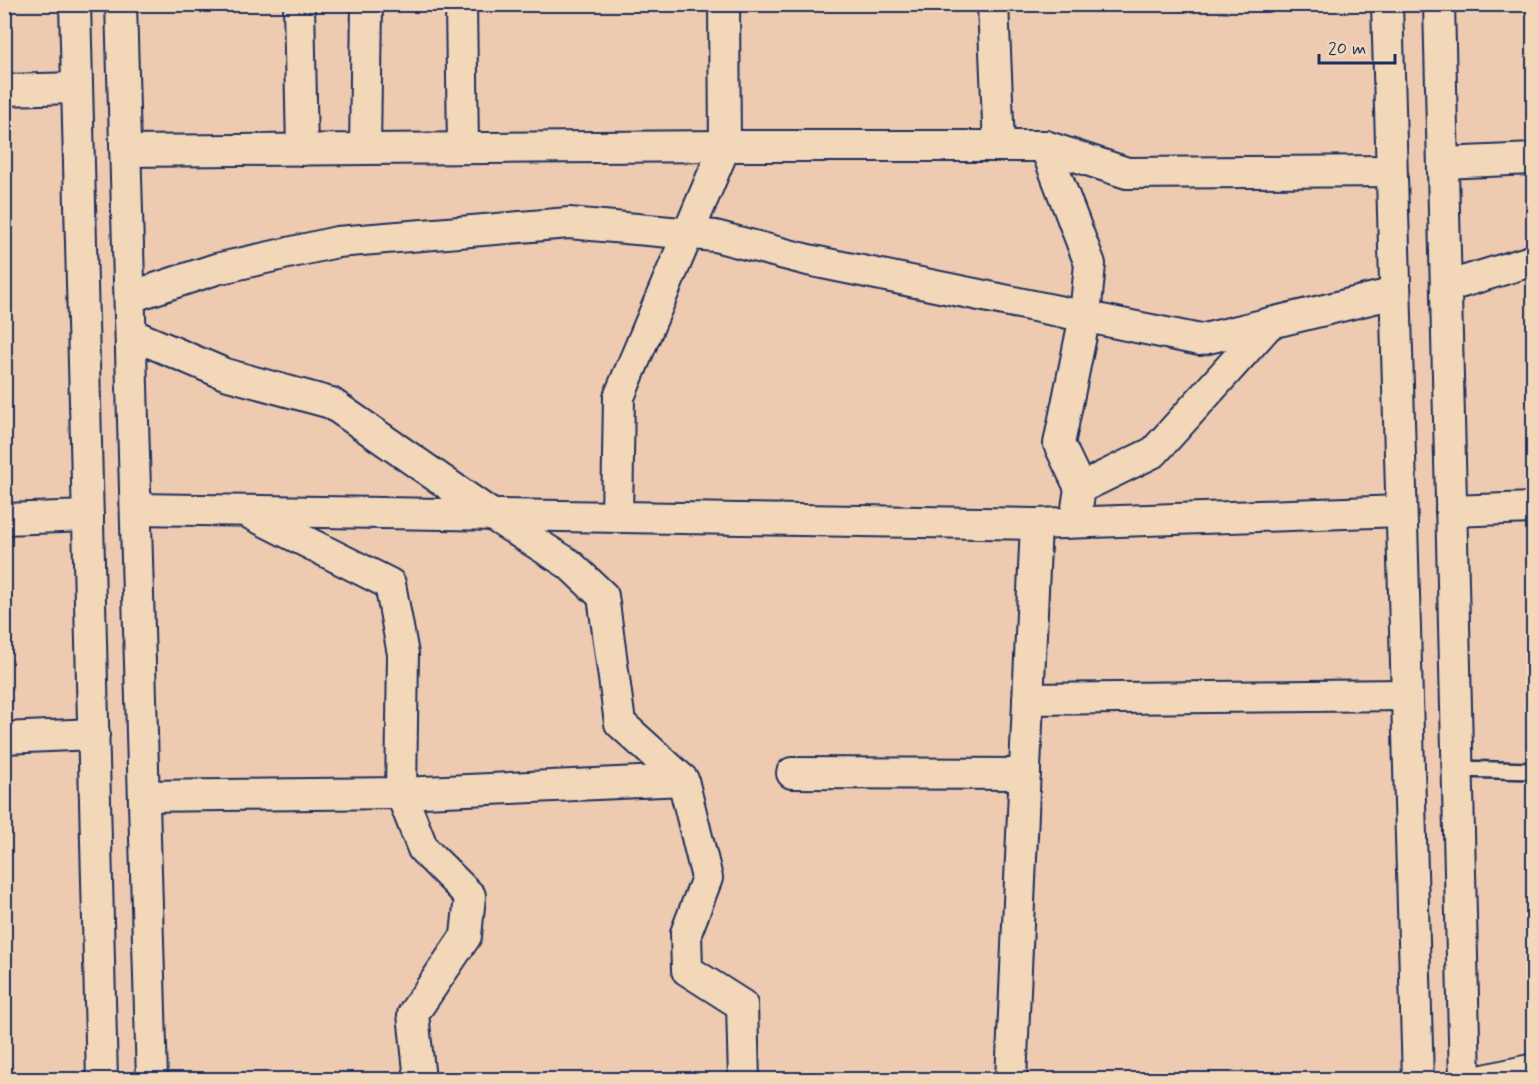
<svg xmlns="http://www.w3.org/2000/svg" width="1538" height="1084" font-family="Mynerve,sans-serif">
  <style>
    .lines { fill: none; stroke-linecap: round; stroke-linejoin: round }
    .lane-casing { stroke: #1b2f5e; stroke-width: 20 }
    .street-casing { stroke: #1b2f5e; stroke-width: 34 }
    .lane { stroke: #f3d7b9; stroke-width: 15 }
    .street { stroke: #f3d7b9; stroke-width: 30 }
  </style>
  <rect width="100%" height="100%" fill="#eecbb0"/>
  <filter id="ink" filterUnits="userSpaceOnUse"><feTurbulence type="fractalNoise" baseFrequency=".0167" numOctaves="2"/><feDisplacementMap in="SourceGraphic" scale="12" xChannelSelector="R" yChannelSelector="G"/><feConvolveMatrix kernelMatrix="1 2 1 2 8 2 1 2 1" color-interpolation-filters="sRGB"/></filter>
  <g filter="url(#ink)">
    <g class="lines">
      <defs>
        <polyline id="lane" points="1458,769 1534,771"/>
        <g id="street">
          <polyline points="75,4 102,1080"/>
          <polyline points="121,4 152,1080"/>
          <polyline points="299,4 302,150"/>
          <polyline points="461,4 463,148"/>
          <polyline points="993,4 999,146"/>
          <polyline points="1387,4 1418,1080"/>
          <polyline points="1439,4 1465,1080"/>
          <polyline points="4,90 77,88"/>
          <polyline points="1045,146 1090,264 1085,316 1059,444 1080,488"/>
          <polyline points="365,149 367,4"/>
          <polyline points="126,151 725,146 1045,146 1127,173 1391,171"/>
          <polyline points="1443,163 1534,159"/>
          <polyline points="1446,287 1534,260"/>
          <polyline points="130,297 216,269 337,242 569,223 715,236 808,260 1200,340 1395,293"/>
          <polyline points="131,334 225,374 331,403 492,515 569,564 603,596 620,723 683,780 707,878 686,933 687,970 742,1005 744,1080"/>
          <polyline points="1077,508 1080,488 1154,452 1270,323"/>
          <polyline points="136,509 1036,524 1401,511"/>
          <polyline points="1451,511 1534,508"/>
          <polyline points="251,514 390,584 403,654 401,793 423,849 470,896 466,936 413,1014 420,1080"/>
          <polyline points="617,517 619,397 725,146 724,4"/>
          <polyline points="4,519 88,516"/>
          <polyline points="1028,699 1406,695"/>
          <polyline points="4,738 94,734"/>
          <polyline points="792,773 1025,774"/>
          <polyline points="144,796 401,793 683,780"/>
          <polyline points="1011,1080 1036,524"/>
          <polyline points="1484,1080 1534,1069"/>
        </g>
      </defs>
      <use href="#lane" class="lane-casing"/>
      <use href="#street" class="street-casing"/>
      <use href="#lane" class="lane"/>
      <use href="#street" class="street"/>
    </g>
  </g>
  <rect width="1538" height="1084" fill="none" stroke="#f3d7b9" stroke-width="24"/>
  <rect x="12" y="12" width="1514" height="1060" fill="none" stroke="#1b2f5e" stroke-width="2" filter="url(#ink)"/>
  <path d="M1319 54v9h76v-9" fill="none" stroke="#1b2f5e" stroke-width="3"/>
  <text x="1328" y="54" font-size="18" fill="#1b2f5e" stroke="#f3d7b9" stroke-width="4.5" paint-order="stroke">20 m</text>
</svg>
